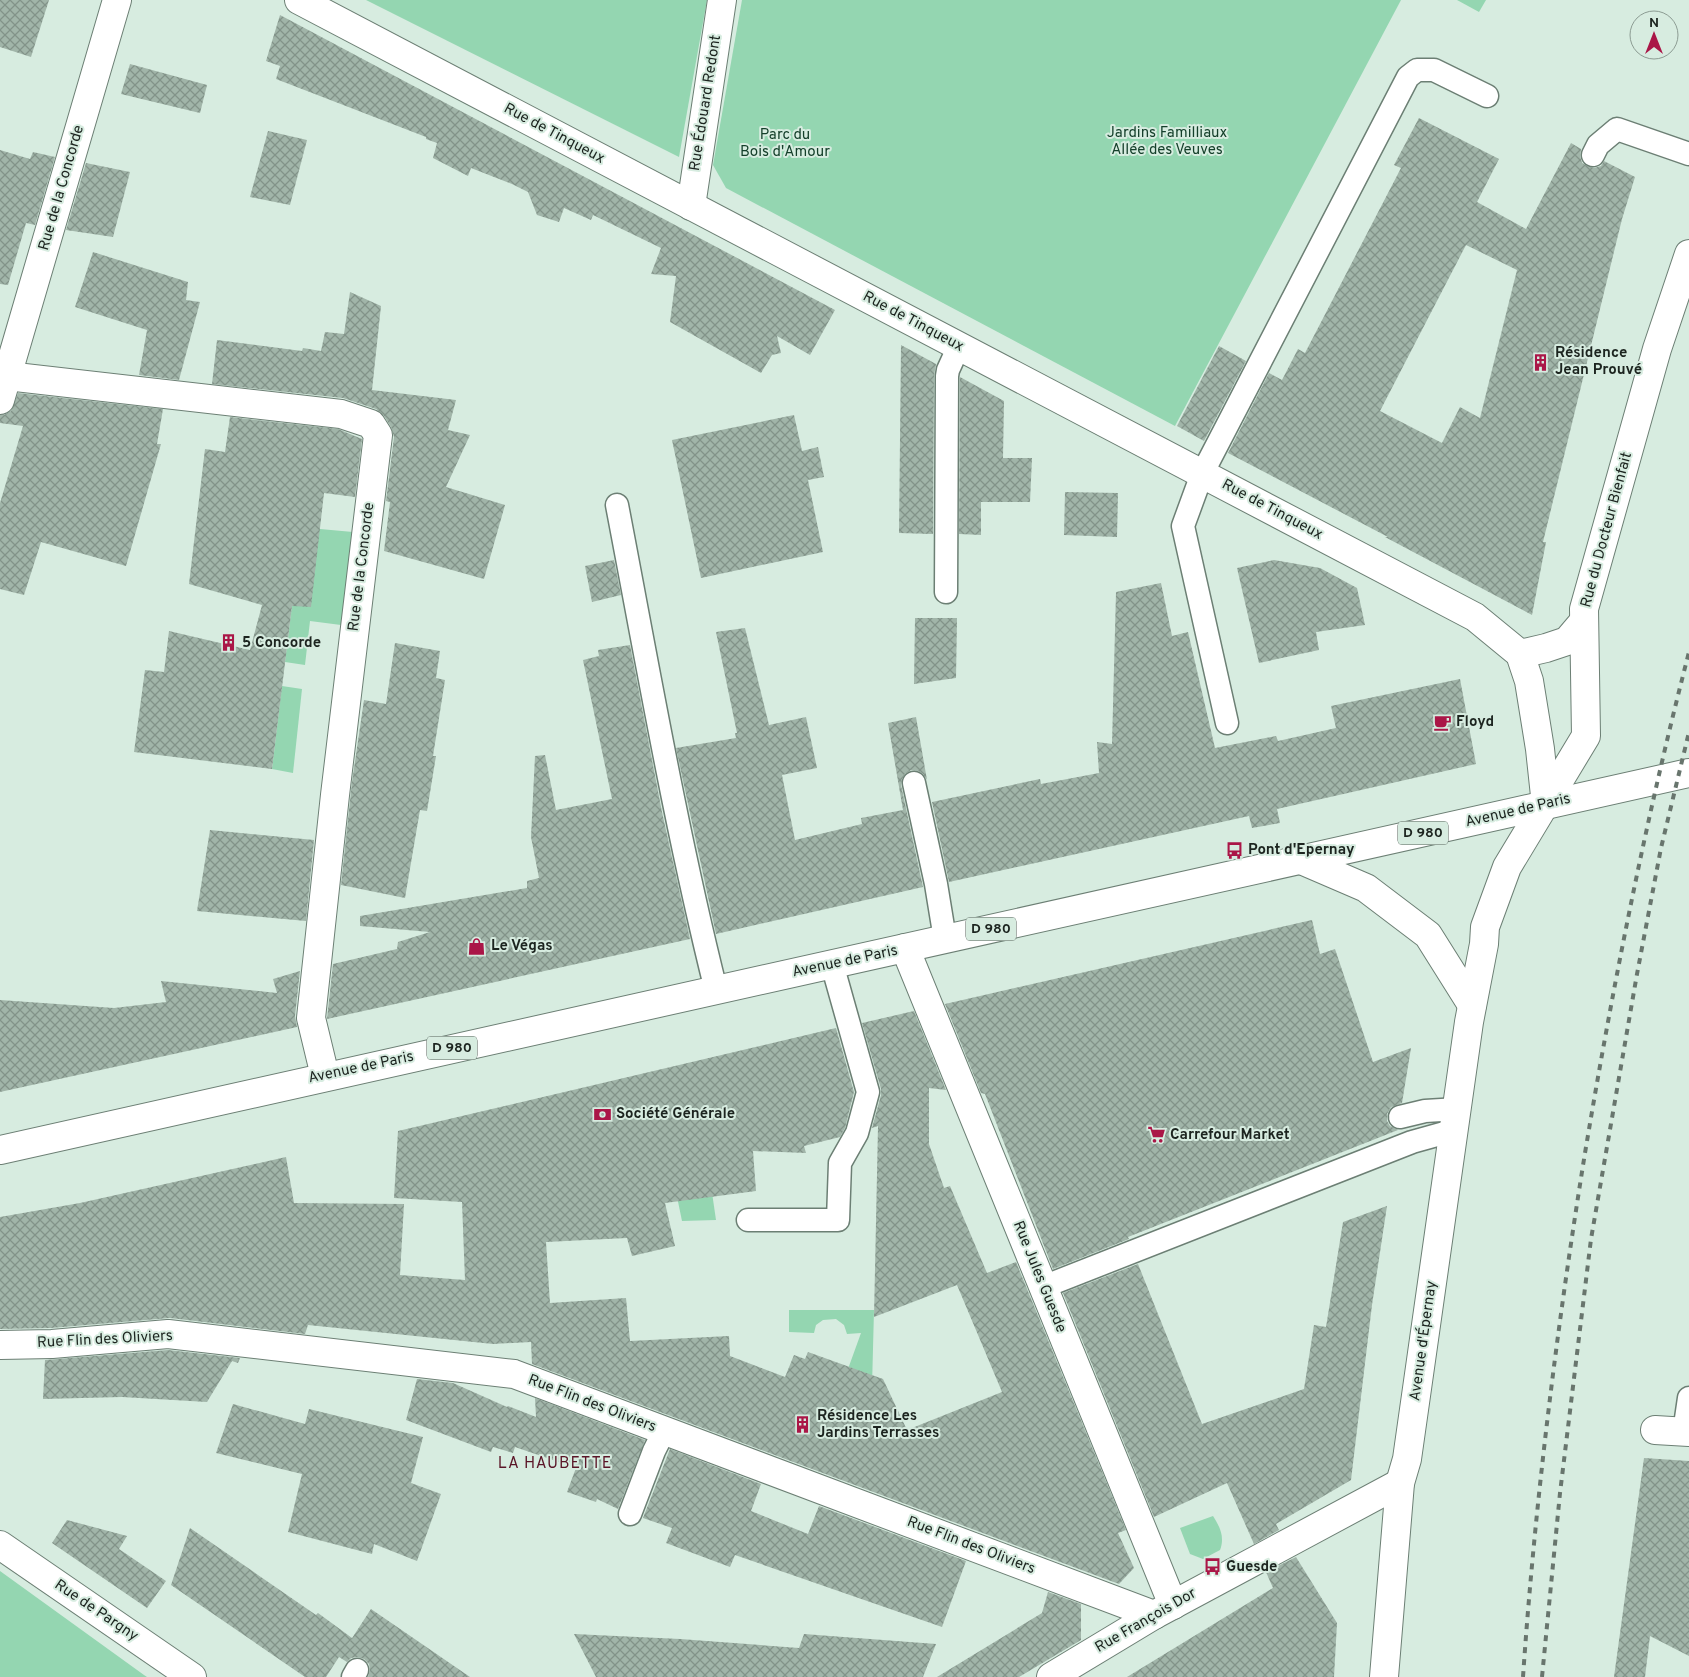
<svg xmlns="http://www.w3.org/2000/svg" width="1689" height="1677" font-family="Overpass,sans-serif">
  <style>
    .green { fill: #94d6b1 }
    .building { fill: url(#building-cross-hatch); fill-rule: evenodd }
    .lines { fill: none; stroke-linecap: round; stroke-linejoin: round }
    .lane-casing { stroke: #6c7f74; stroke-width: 25 }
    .street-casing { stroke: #6c7f74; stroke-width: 30 }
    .secondary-casing { stroke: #6c7f74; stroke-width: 30 }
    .primary-casing { stroke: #6c7f74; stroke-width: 30 }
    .lane { stroke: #fff; stroke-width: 22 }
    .street { stroke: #fff; stroke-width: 28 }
    .secondary { stroke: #fff; stroke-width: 28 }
    .primary { stroke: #fff; stroke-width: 28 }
    .rail { stroke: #68756d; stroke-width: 4; stroke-dasharray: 6 6; stroke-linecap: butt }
    .labels { text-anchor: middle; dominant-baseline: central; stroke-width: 4; stroke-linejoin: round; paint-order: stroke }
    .shield { fill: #d7ece0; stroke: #546059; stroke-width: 1 }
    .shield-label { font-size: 14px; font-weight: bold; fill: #1c241f }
    .street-label { font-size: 15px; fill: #1c241f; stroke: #d7ece0 }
    .park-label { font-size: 15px; fill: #15402b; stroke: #d7ece0 }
    .poi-label { font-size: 15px; font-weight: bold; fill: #1c241f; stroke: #d7ece0; text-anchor: start }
    .neighbourhood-label { font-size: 16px; letter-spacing: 1px; fill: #5a1527; stroke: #d7ece0 }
  </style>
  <defs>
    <pattern id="building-cross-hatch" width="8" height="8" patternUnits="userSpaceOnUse" patternTransform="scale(1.25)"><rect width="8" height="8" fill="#a1b5a9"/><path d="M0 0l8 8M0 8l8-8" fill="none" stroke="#829389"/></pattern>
  </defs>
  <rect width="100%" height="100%" fill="#d7ece0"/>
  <g class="green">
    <polygon points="366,0 707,0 679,157"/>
    <polygon points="742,0 1401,0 1175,426 726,188 713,165"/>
    <polygon points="1457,0 1486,0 1479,12"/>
    <polygon points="309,528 353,532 341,625 310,621 305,665 285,662 292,606"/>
    <polygon points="282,686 302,689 293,773 272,769"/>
    <polygon points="709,1172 716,1220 682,1221 675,1187"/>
    <polygon points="789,1310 874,1310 872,1387 844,1380 861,1333 847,1334 844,1325 836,1319 823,1320 816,1325 814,1333 789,1332"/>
    <path d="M1213,1516C1220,1527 1225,1537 1220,1550L1203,1559L1190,1554L1180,1528Z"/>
    <polygon points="0,1571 144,1675 147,1677 0,1677"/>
  </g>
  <g class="building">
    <polygon points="0,0 49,0 31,57 0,47"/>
    <polygon points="280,15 835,310 810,355 777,336 781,353 772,355 761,373 670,322 676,276 651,274 661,248 593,215 591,220 564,208 559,222 537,215 528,192 512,184 471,168 468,176 433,158 437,143 426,139 426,137 276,79 280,66 266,61"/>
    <polygon points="130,64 207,85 200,113 121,94"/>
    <path d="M1419,118L1499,159L1477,202L1526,229L1571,143L1581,149L1580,156L1582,163L1587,166L1594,168L1601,166L1604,161L1635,177L1622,219L1553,501L1543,542H1546L1532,615L1385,537H1388L1228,453L1269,373L1282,380L1298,349L1305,353L1401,168L1394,165ZM1466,245L1517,270L1480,418L1460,407L1442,443L1380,411Z"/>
    <polygon points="268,131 307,140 290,205 250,197"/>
    <polygon points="0,150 30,159 33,152 55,157 35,225 26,223 8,285 0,284"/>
    <polygon points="86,163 130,172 113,237 66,230"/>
    <polygon points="93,252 188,282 186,300 200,302 179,380 139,375 147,330 75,307"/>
    <polygon points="350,292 381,306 372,390 456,400 448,430 470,435 446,487 505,505 484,579 384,551 390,502 386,501 394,437 391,427 384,416 376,409 343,398 212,384 217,340 302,351 303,348 321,351 325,332 344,334"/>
    <polygon points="901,345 936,364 934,376 933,534 931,534 899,533"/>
    <polygon points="1219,346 1246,361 1204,441 1177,426"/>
    <polygon points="960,377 1004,401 1003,458 1032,458 1030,502 981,502 981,535 959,534"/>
    <polygon points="18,393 163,409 157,444 161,444 126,566 41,542 24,595 0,589 0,503 23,426 0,423 0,415 4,415 11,411"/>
    <polygon points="794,415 802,451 818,447 824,477 808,480 823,552 701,578 672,440"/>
    <polygon points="230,417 338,429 362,439 355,497 324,493 311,607 292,606 272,769 134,752 145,670 164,672 169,631 250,650 262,605 189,584 205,449 225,452"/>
    <polygon points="1065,492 1118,493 1117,537 1064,535"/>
    <polygon points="614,560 621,595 592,602 585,566"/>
    <polygon points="1274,560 1320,568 1357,588 1365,625 1316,632 1319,650 1259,663 1237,568"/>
    <polygon points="1161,583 1172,636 1188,632 1215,748 1276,736 1278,741 1336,728 1331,706 1460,679 1476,764 1277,809 1280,823 1252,828 1249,816 949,882 932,802 1040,779 1041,784 1099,773 1097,742 1112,744 1116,592"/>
    <polygon points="915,618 957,618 956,678 914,684"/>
    <polygon points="745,628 769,725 806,717 817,768 782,775 795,840 862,824 861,818 903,810 888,723 916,717 927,780 923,774 918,771 911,770 905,774 902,779 901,785 923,887 716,934 676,748 736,738 735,733 737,733 716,632"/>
    <polygon points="395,643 440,651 436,678 445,680 433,756 436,756 427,811 420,810 405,898 341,885 352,782 364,700 386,704"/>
    <polygon points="630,645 662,812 690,939 327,1019 333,964 397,949 398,942 430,932 360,926 360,916 527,888 527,881 539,878 531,837 535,756 545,755 556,810 612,799 583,660 599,656 598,650"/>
    <polygon points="210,830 314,840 306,921 197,911"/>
    <polygon points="1312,920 1320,954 1335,949 1373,1062 1411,1048 1402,1103 1391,1107 1387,1114 1387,1121 1390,1126 1398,1130 1128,1237 1129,1239 1053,1269 985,1094 981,1093 945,1004"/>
    <polygon points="300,971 295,1016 297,1027 0,1092 0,1000 114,1008 166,1002 161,981 277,993 273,979"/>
    <polygon points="914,1011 946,1090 929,1088 929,1144 944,1188 950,1186 987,1273 1016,1262 1126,1530 1118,1533 1134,1568 1119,1584 532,1364 531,1342 493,1344 308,1325 305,1334 170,1318 51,1328 0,1329 0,1217 80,1203 286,1157 294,1203 404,1204 400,1275 465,1280 462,1202 394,1198 398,1131 836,1028 854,1092 845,1128 840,1137 804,1146 806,1153 753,1151 756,1191 665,1203 675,1246 632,1256 627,1238 546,1242 550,1303 626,1298 630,1341 729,1336 730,1356 785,1377 794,1355 805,1359 808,1352 883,1379 907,1430 1002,1392 957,1285 874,1317 878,1126 872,1128 881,1095 881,1089 862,1023"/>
    <polygon points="1387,1206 1372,1305 1351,1480 1276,1524 1279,1530 1254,1544 1227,1483 1154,1517 1063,1293 1138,1264 1202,1424 1304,1389 1314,1325 1326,1327 1343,1222"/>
    <polygon points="168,1350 240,1358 238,1363 232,1361 207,1402 122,1397 43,1399 45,1360"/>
    <polygon points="417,1379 453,1383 507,1407 508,1406 536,1417 535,1398 645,1440 618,1509 597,1499 596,1502 567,1492 576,1468 515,1447 513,1453 493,1447 491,1452 406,1420"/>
    <polygon points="233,1404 305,1424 309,1409 423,1437 411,1483 441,1494 417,1561 374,1544 372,1554 288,1532 302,1474 216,1453"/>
    <polygon points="670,1449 761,1484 751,1511 808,1534 819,1506 966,1561 942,1627 735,1555 730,1567 666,1543 672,1528 643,1518"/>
    <polygon points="1644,1458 1689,1461 1689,1656 1650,1636 1645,1677 1614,1677"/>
    <polygon points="67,1520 127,1536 119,1549 166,1581 147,1608 52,1543"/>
    <polygon points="190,1528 316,1615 318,1613 352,1638 343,1652 371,1609 470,1677 368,1677 370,1670 369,1664 364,1659 357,1657 351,1658 347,1662 339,1657 326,1677 305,1677 171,1585"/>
    <polygon points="1296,1557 1337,1623 1334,1677 1127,1677 1273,1588 1266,1572"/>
    <polygon points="1048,1592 1081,1604 1081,1640 1019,1677 937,1677 1042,1613"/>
    <polygon points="574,1634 680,1639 799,1648 804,1634 936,1644 923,1677 596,1677"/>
  </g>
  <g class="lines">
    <defs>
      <g id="lane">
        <polyline points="1593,155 1598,145 1617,129 1689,154"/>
        <path d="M617,505C648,667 676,830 716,990"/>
        <polyline points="946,592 947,376 948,370 959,346"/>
        <polyline points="1227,723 1183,526 1202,474 1408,77 1417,70 1434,70 1487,96"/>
        <polyline points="914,783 936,884 945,939"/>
        <polyline points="1400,1117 1425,1111 1458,1109"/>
        <polyline points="748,1220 838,1220 840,1163 857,1133 868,1092 832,964"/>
        <polyline points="1043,1287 1412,1142 1455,1130"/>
        <polyline points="1684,1432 1689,1398"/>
        <polyline points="630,1514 654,1451 664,1431"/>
        <polyline points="353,1677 357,1670"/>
      </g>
      <g id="street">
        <polyline points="691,206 722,0"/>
        <polyline points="7,376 341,414 371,424 378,435 335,795 311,1018 325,1076"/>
        <polyline points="0,400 117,0"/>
        <polyline points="905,948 1173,1605"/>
        <polyline points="0,1345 52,1344 168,1334 514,1374 1154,1615"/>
        <polyline points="1655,1430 1689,1432"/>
        <polyline points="0,1545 192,1677"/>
      </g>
      <g id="secondary">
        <polyline points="299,0 1475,617 1520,654 1529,681 1540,749 1546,805"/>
        <polyline points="1520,654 1546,648 1567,641 1584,621"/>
        <polyline points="1301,860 1366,888 1428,935 1472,1005"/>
        <polyline points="1051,1677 1154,1615 1400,1483"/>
        <polyline points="1384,1677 1400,1483 1407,1459 1469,1022 1484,944 1485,927 1507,867 1586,736 1584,609 1657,349 1689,254"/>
      </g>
      <polyline id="primary" points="0,1150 1689,773"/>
    </defs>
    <use href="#lane" class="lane-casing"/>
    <use href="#street" class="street-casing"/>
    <use href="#secondary" class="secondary-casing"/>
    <use href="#primary" class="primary-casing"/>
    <use href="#lane" class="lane"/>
    <use href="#street" class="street"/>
    <use href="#secondary" class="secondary"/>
    <use href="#primary" class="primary"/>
    <g class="rail">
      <path d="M1523,1677C1535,1502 1557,1327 1585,1153C1613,985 1646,818 1689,652"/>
      <polyline points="1542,1677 1560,1493 1591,1239 1637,974 1661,848 1689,732"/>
    </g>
  </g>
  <defs>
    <symbol id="building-bare" viewBox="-9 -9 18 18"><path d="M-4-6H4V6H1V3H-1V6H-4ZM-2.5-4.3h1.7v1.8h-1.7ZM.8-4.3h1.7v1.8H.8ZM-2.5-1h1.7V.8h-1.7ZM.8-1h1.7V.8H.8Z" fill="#aa1647" stroke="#d7ece0" stroke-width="2.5" paint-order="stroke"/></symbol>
    <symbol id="cafe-bare" viewBox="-9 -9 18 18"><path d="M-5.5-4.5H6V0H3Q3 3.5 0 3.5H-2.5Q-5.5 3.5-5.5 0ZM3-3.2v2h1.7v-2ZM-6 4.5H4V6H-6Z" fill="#aa1647" stroke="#d7ece0" stroke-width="2.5" paint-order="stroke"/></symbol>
    <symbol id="bus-bare" viewBox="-9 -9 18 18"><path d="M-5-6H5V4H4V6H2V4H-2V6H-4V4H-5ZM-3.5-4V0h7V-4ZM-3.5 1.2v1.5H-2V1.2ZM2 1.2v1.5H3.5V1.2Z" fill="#aa1647" stroke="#d7ece0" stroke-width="2.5" paint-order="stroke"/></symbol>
    <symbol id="shop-bare" viewBox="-9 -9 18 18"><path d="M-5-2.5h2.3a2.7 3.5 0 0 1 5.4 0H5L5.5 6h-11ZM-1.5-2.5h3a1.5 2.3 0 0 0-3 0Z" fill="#aa1647" stroke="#d7ece0" stroke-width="2.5" paint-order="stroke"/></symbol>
    <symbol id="bank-bare" viewBox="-9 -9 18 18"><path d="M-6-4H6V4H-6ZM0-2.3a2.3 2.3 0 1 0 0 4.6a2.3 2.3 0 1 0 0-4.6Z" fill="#aa1647" stroke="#d7ece0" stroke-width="2.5" paint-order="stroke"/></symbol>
    <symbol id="supermarket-bare" viewBox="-9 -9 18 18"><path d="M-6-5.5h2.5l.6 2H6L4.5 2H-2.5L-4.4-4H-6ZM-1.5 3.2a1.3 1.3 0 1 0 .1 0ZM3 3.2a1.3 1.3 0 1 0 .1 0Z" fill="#aa1647" stroke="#d7ece0" stroke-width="2.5" paint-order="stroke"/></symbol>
  </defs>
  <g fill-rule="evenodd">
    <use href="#building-bare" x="1528" y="350" width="25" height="25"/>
    <use href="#building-bare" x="216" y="630" width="25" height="25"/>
    <use href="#cafe-bare" x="1430" y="710" width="25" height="25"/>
    <use href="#bus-bare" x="1222" y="838" width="25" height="25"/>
    <use href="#shop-bare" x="464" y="934" width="25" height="25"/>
    <use href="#bank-bare" x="590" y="1102" width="25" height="25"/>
    <use href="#supermarket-bare" x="1144" y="1122" width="25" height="25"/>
    <use href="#building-bare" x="790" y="1412" width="25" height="25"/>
    <use href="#bus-bare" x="1200" y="1554" width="25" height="25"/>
  </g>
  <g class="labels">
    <g class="shield">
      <rect x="1398" y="821.5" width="50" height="23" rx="4"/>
      <rect x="966" y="917.5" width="50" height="23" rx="4"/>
      <rect x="427" y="1036.5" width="50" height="23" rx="4"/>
    </g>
    <g class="shield-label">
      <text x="1423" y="833">D 980</text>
      <text x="991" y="929">D 980</text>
      <text x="452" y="1048">D 980</text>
    </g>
    <g class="street-label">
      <text transform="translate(706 103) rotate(-81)">Rue Édouard Redont</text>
      <text transform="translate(554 134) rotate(28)">Rue de Tinqueux</text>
      <text transform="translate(62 188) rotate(-74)">Rue de la Concorde</text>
      <text transform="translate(913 322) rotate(28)">Rue de Tinqueux</text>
      <text transform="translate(1272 510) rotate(28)">Rue de Tinqueux</text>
      <text transform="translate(1607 530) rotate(-75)">Rue du Docteur Bienfait</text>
      <text transform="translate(362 567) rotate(-83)">Rue de la Concorde</text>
      <text transform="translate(1518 811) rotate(-13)">Avenue de Paris</text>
      <text transform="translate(845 962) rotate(-12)">Avenue de Paris</text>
      <text transform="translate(361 1068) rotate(-12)">Avenue de Paris</text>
      <text transform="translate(1039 1277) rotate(68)">Rue Jules Guesde</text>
      <text transform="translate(105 1340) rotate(-3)">Rue Flin des Oliviers</text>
      <text transform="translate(1424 1341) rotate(-82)">Avenue d'Épernay</text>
      <text transform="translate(592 1404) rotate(21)">Rue Flin des Oliviers</text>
      <text transform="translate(971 1546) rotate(21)">Rue Flin des Oliviers</text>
      <text transform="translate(96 1611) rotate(34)">Rue de Pargny</text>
      <text transform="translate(1146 1621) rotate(-30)">Rue François Dor</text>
    </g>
    <g class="park-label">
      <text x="1167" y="133">Jardins Familliaux<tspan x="1167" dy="17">Allée des Veuves</tspan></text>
      <text x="785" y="135">Parc du<tspan x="785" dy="17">Bois d'Amour</tspan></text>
    </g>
    <g class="poi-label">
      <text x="1555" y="353">Résidence<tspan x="1555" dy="17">Jean Prouvé</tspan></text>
      <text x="242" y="643">5 Concorde</text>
      <text x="1456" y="722">Floyd</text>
      <text x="1248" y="850">Pont d'Epernay</text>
      <text x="491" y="946">Le Végas</text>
      <text x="616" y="1114">Société Générale</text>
      <text x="1170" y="1135">Carrefour Market</text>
      <text x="817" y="1416">Résidence Les<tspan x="817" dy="17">Jardins Terrasses</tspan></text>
      <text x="1226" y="1567">Guesde</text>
    </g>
    <g class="neighbourhood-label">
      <text x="555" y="1464">LA HAUBETTE</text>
    </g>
  </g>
  <g transform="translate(1654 35)"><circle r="24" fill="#d7ece0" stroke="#8c9c93"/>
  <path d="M0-4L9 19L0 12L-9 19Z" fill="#aa1647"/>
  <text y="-8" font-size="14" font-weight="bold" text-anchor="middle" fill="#1c241f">N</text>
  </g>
</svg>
